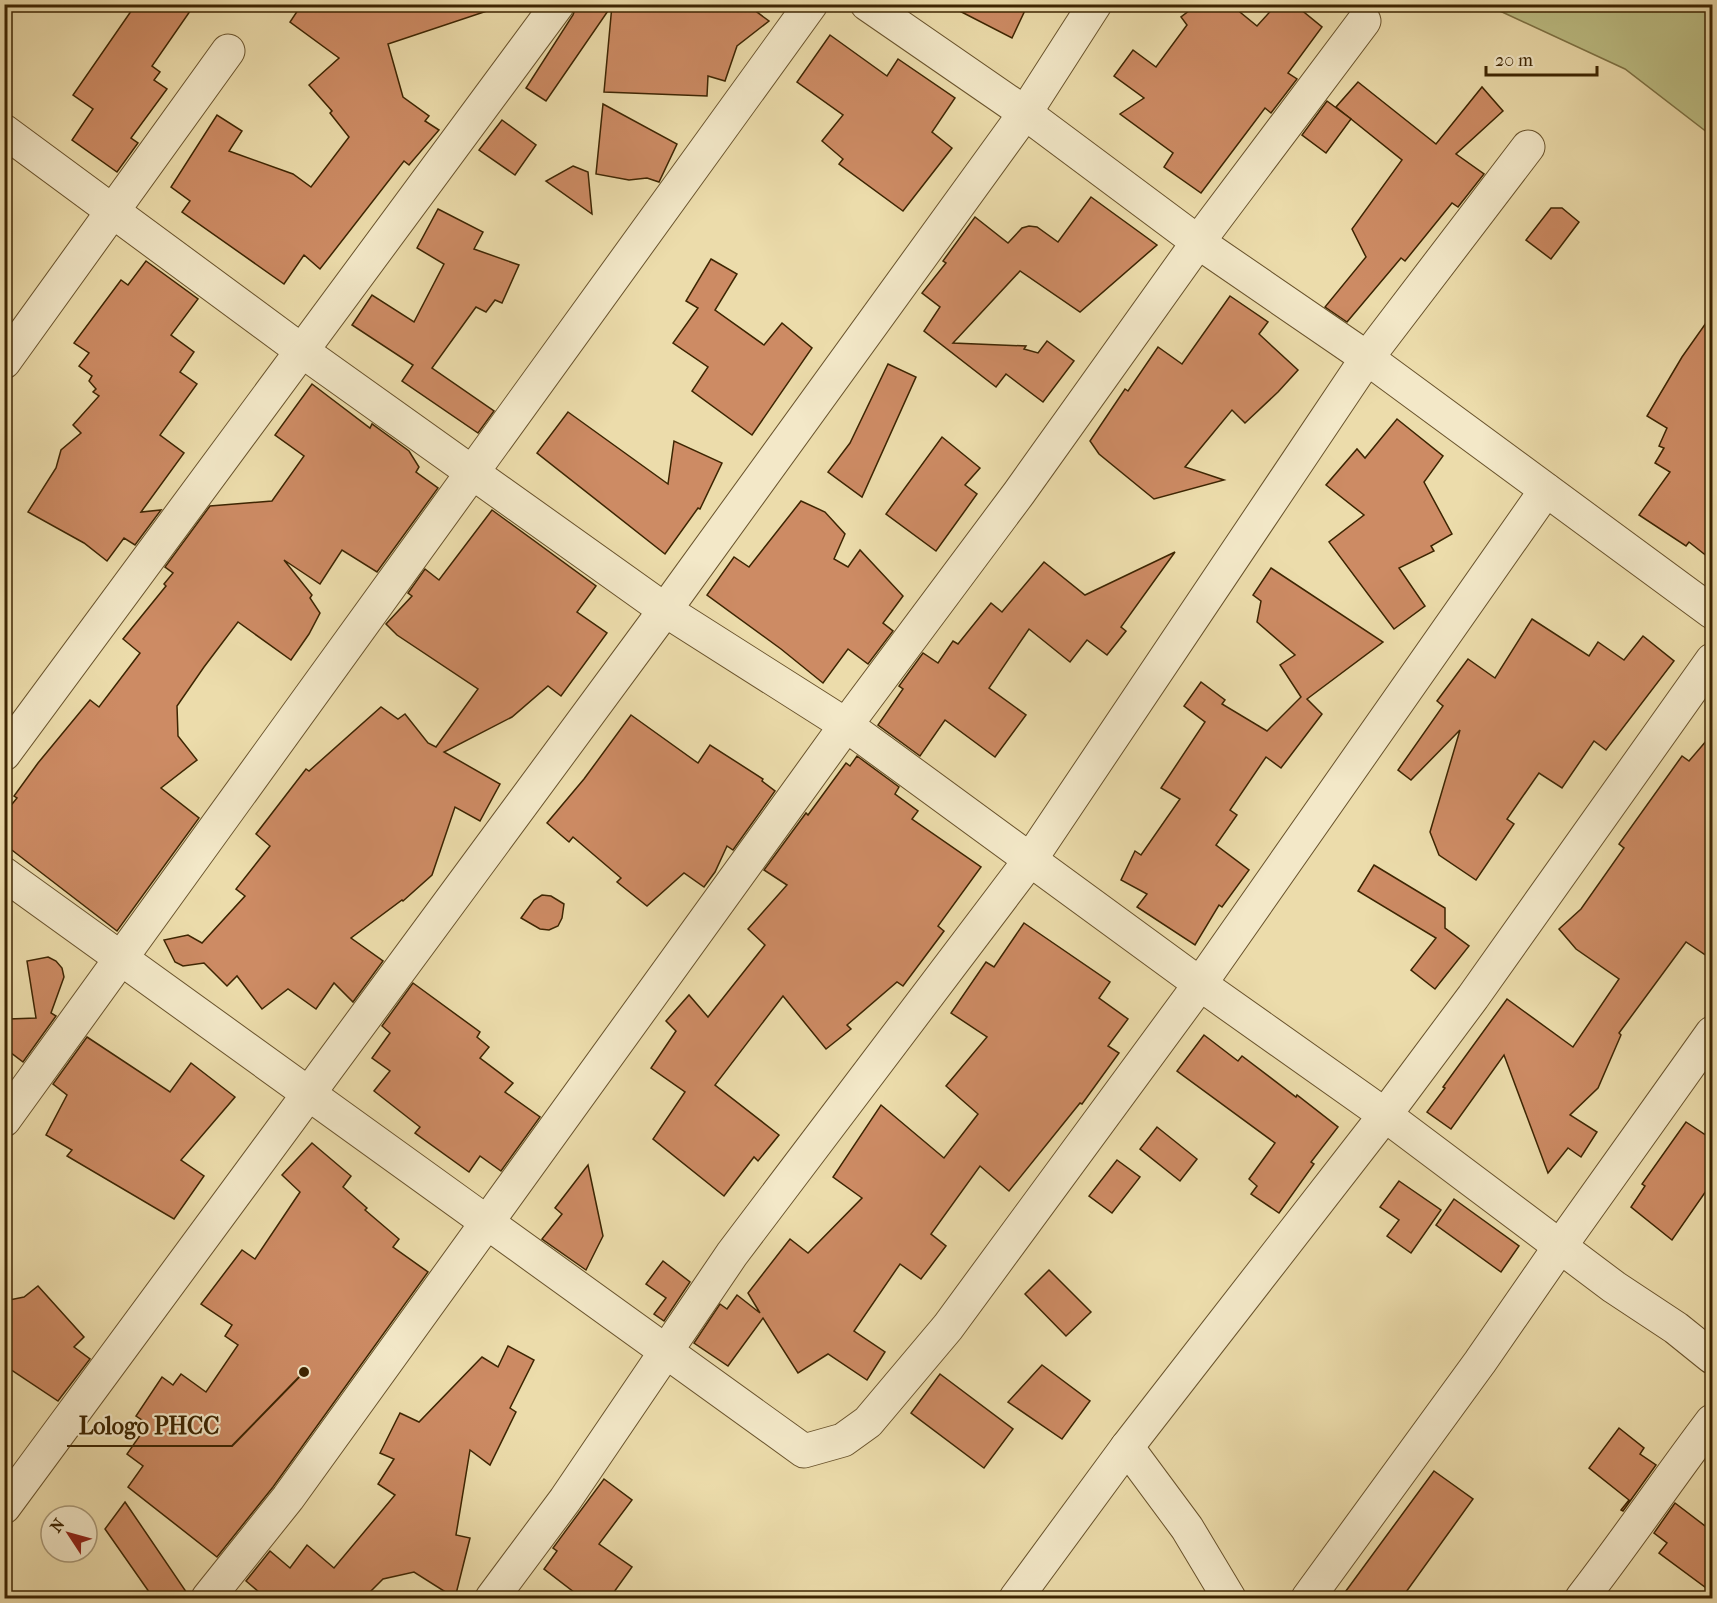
<svg xmlns="http://www.w3.org/2000/svg" width="1717" height="1603" font-family="'IM FELL French Canon',serif">
  <style>
    .green { fill: #bdbf85; stroke: #7d7244; stroke-width: 1.5 }
    .building { fill: #cd8b64; stroke: #3d2502; stroke-width: 1.5 }
    .lines { fill: none; stroke-linecap: round; stroke-linejoin: round }
    .minor-casing { stroke: #69532c; stroke-width: 35 }
    .minor { stroke: #f3e8c8; stroke-width: 33 }
    .leader { fill: none; stroke: #3d2502; stroke-width: 2 }
    .callout-dot { fill: #3d2502; stroke: #f3e8c8; stroke-width: 2 }
    .callout-label { font-size: 24px; text-anchor: middle; font-weight: bold; fill: #3d2502; stroke: #f3e8c8; stroke-width: 4.5; stroke-linejoin: round; paint-order: stroke }
  </style>
  <rect width="100%" height="100%" fill="#ecdcab"/>
  <filter id="stains"><feTurbulence type="fractalNoise" baseFrequency=".00333" numOctaves="4"/><feColorMatrix values="0 0 0 0 .2 0 0 0 0 .09 0 0 0 0 .02 0 0 0 .5 -.17"/></filter>
  <radialGradient id="worn" r=".72"><stop offset=".6" stop-color="#630" stop-opacity="0"/><stop offset="1" stop-color="#630" stop-opacity=".3"/></radialGradient>
  <polygon class="green" points="1487,5 1712,5 1712,136 1625,69"/>
  <g class="building">
    <polygon points="136,4 195,4 152,66 160,72 154,80 167,89 131,138 138,143 117,172 72,140 93,109 73,95"/>
    <polygon points="302,4 489,4 490,10 388,44 403,97 429,116 425,121 439,130 409,165 404,161 320,269 304,255 284,284 182,212 190,201 171,187 217,115 242,131 229,151 293,174 311,187 349,137 330,113 332,111 309,85 339,58 290,22"/>
    <polygon points="577,4 746,4 769,21 737,46 725,81 708,76 707,96 604,92 612,5 546,101 526,88 573,15"/>
    <polygon points="946,4 1028,4 1012,38"/>
    <polygon points="1198,4 1230,4 1257,26 1277,4 1294,4 1322,27 1288,73 1297,79 1271,113 1265,108 1201,193 1164,167 1173,153 1120,114 1144,98 1114,76 1133,50 1156,67 1187,25 1181,17"/>
    <polygon points="830,35 887,76 898,59 955,98 932,132 952,148 903,211 839,164 843,159 822,141 843,115 797,82"/>
    <polygon points="1358,82 1436,144 1482,87 1503,111 1456,154 1484,174 1458,207 1452,203 1405,261 1401,258 1347,322 1325,307 1366,257 1352,229 1402,160 1336,107"/>
    <polygon points="1327,101 1351,119 1326,153 1302,135"/>
    <polygon points="603,104 677,144 659,182 647,178 629,180 596,174"/>
    <polygon points="502,120 536,145 515,175 479,150"/>
    <polygon points="573,166 588,172 592,214 546,181"/>
    <polygon points="1091,197 1157,245 1080,312 1020,271 953,343 1026,346 1024,349 1038,353 1047,341 1074,361 1043,402 1006,374 996,387 924,331 940,307 922,293 946,263 943,261 975,217 1008,243 1022,228 1029,226 1037,227 1058,242"/>
    <polygon points="1551,208 1562,208 1579,222 1551,259 1526,240"/>
    <polygon points="438,209 483,232 474,249 519,265 502,303 495,300 486,312 476,307 432,368 494,411 478,433 402,381 413,365 352,325 372,295 414,322 444,264 417,248"/>
    <polygon points="711,259 737,274 715,310 764,345 782,323 812,348 752,435 692,391 708,367 673,343 698,308 686,301"/>
    <polygon points="146,261 198,299 171,335 194,352 180,372 197,384 160,435 184,453 141,512 161,510 135,545 124,538 107,561 84,543 28,512 56,468 61,450 81,433 73,425 99,396 93,392 96,389 89,381 92,376 79,366 89,353 74,343 121,280 128,285"/>
    <polygon points="1230,296 1268,322 1259,334 1298,370 1278,392 1245,423 1232,410 1185,467 1224,480 1154,499 1099,454 1090,441 1125,389 1128,391 1158,347 1182,364"/>
    <polygon points="1713,313 1713,561 1689,542 1686,546 1639,515 1670,472 1655,463 1664,448 1659,446 1667,428 1647,416 1682,357"/>
    <polygon points="888,364 916,377 862,497 828,472 850,443"/>
    <polygon points="312,384 370,428 372,424 409,451 419,467 416,472 438,488 377,572 342,550 320,584 284,560 312,595 310,598 320,613 309,634 291,660 238,622 204,667 177,706 178,736 197,760 161,788 199,818 117,931 4,844 4,814 17,798 14,796 38,763 90,700 99,707 140,653 123,639 166,586 164,584 173,573 165,567 210,506 272,501 304,456 275,435"/>
    <polygon points="568,412 668,484 674,441 722,463 700,509 698,508 665,554 537,453"/>
    <polygon points="1397,419 1443,456 1424,482 1452,534 1431,546 1434,551 1399,568 1425,606 1394,629 1329,542 1364,515 1326,485 1357,449 1365,458"/>
    <polygon points="942,437 980,468 965,485 977,494 936,551 886,514"/>
    <polygon points="801,501 825,512 845,534 834,559 848,567 860,550 903,596 883,623 893,631 868,664 848,649 823,683 781,649 707,595 734,557 749,567"/>
    <polygon points="492,510 596,586 577,612 607,633 561,696 548,686 512,717 444,752 500,784 480,821 455,807 432,875 403,901 402,900 351,938 383,961 353,1002 334,983 316,1009 288,989 262,1009 237,976 227,986 204,963 183,966 175,962 164,940 188,935 202,943 245,896 236,889 270,846 256,834 306,769 309,771 381,707 398,719 405,714 428,743 436,747 478,689 397,635 386,624 412,596 408,593 425,569 439,580"/>
    <polygon points="1175,552 1121,627 1126,631 1107,655 1087,640 1070,662 1029,629 989,688 1026,715 995,757 945,720 920,756 878,725 903,689 899,686 923,653 938,663 953,641 958,644 991,603 1002,612 1044,562 1085,595"/>
    <polygon points="1271,568 1383,642 1307,699 1322,714 1281,768 1266,757 1230,810 1237,815 1216,845 1249,870 1222,907 1219,905 1195,945 1137,907 1147,894 1121,880 1135,851 1141,855 1180,799 1161,788 1205,722 1184,706 1201,682 1225,700 1222,704 1267,731 1301,697 1280,665 1295,655 1257,622 1261,601 1253,595"/>
    <polygon points="1532,619 1589,656 1598,642 1624,660 1643,636 1674,661 1606,750 1594,741 1562,788 1539,773 1507,819 1514,824 1476,880 1439,855 1430,832 1460,730 1411,780 1398,770 1443,706 1437,701 1468,659 1495,678"/>
    <polygon points="631,715 698,763 710,745 763,779 762,781 775,791 733,850 727,846 715,872 704,887 684,873 647,906 617,882 621,878 573,837 569,842 547,823 584,779"/>
    <polygon points="1713,733 1713,960 1686,942 1619,1033 1621,1035 1598,1088 1570,1115 1597,1132 1581,1157 1568,1148 1548,1173 1504,1055 1451,1129 1427,1112 1445,1088 1443,1087 1507,999 1573,1047 1619,979 1576,949 1559,929 1581,909 1624,848 1619,844 1682,756 1689,761"/>
    <polygon points="857,756 899,787 895,794 918,811 912,819 981,867 938,926 944,931 903,986 897,982 847,1025 851,1029 826,1049 783,996 715,1085 779,1135 758,1161 754,1157 724,1196 653,1139 685,1092 651,1068 676,1031 666,1021 689,995 708,1017 765,945 748,929 787,885 764,870 806,813 808,815 846,763 850,766"/>
    <polygon points="1374,865 1445,908 1445,928 1469,946 1435,989 1411,970 1436,938 1358,891"/>
    <polygon points="542,895 551,896 564,904 562,918 558,926 549,930 540,929 521,918 534,900"/>
    <polygon points="1024,923 1110,982 1099,998 1128,1019 1108,1046 1119,1053 1082,1104 1080,1103 1009,1191 980,1166 931,1234 946,1246 921,1279 900,1264 854,1331 885,1352 867,1380 828,1354 798,1373 763,1318 728,1366 694,1343 720,1304 727,1309 737,1295 760,1313 748,1293 790,1239 808,1253 862,1198 833,1177 881,1105 944,1158 978,1114 946,1086 987,1037 951,1013 986,962 994,967"/>
    <polygon points="48,957 56,961 62,968 64,977 51,1013 56,1016 23,1062 10,1052 9,1019 36,1018 27,961"/>
    <polygon points="413,983 480,1032 477,1037 489,1047 480,1058 513,1083 505,1092 540,1117 501,1171 480,1156 469,1172 415,1133 420,1127 374,1091 390,1071 372,1058 390,1033 382,1026"/>
    <polygon points="1204,1035 1238,1061 1242,1056 1296,1097 1297,1095 1338,1127 1311,1162 1314,1164 1279,1213 1251,1194 1257,1186 1249,1179 1275,1143 1177,1071"/>
    <polygon points="87,1037 170,1092 191,1063 235,1097 181,1160 204,1176 174,1219 67,1156 72,1150 46,1135 67,1095 53,1084"/>
    <polygon points="1686,1122 1713,1140 1713,1181 1672,1240 1631,1207 1645,1186 1642,1184"/>
    <polygon points="1157,1127 1197,1159 1180,1181 1140,1149"/>
    <polygon points="312,1143 351,1176 343,1187 367,1208 365,1210 399,1239 393,1247 428,1272 273,1487 217,1557 128,1487 143,1466 127,1454 148,1424 136,1416 162,1377 173,1385 181,1374 206,1392 238,1345 225,1336 232,1325 201,1304 242,1250 255,1259 300,1192 282,1175"/>
    <polygon points="1117,1160 1140,1177 1112,1213 1089,1196"/>
    <polygon points="588,1165 603,1236 586,1270 542,1239 562,1214 555,1208"/>
    <polygon points="1399,1181 1441,1210 1411,1253 1387,1236 1399,1220 1380,1207"/>
    <polygon points="1454,1199 1519,1246 1501,1272 1436,1225"/>
    <polygon points="663,1261 690,1282 664,1321 654,1314 666,1298 646,1284"/>
    <polygon points="1049,1270 1091,1312 1066,1336 1025,1294"/>
    <polygon points="38,1286 84,1337 74,1347 90,1359 58,1401 4,1365 4,1301 24,1297"/>
    <polygon points="508,1346 534,1360 510,1408 516,1412 490,1465 470,1450 456,1535 470,1538 455,1598 414,1572 383,1579 367,1595 371,1599 267,1599 246,1581 270,1551 290,1568 307,1545 334,1568 395,1495 378,1484 394,1459 380,1453 400,1413 419,1422 482,1357 498,1367"/>
    <polygon points="1042,1365 1090,1401 1062,1439 1008,1402"/>
    <polygon points="940,1374 1013,1429 984,1468 911,1413"/>
    <polygon points="1619,1428 1644,1448 1640,1454 1656,1465 1623,1511 1621,1510 1629,1500 1589,1468"/>
    <polygon points="1434,1471 1473,1499 1401,1599 1340,1599"/>
    <polygon points="604,1479 632,1500 599,1544 632,1567 609,1599 583,1599 544,1569 557,1551 553,1548"/>
    <polygon points="125,1502 189,1596 190,1599 154,1599 105,1529"/>
    <polygon points="1675,1503 1713,1532 1713,1593 1659,1553 1667,1543 1654,1533"/>
  </g>
  <g class="lines">
    <defs>
      <g id="minor">
        <polyline points="867,4 1025,113 1198,242 1367,358 1712,612"/>
        <polyline points="4,131 302,351 665,610 846,725 1200,984 1385,1115 1614,1287 1676,1328 1712,1357"/>
        <polyline points="4,362 228,51"/>
        <polyline points="4,754 558,4"/>
        <polyline points="4,874 804,1451 843,1440 868,1422 948,1327 1200,984 1546,490"/>
        <polyline points="4,1120 811,4"/>
        <polyline points="1127,1447 1187,1528 1229,1598"/>
        <polyline points="4,1507 665,610 1025,113 1095,4"/>
        <polyline points="208,1598 288,1498 846,725 1019,493 1198,242 1364,21"/>
        <polyline points="492,1598 565,1500 732,1254 1030,860 1367,358 1528,147"/>
        <polyline points="1016,1598 1127,1447 1385,1115 1473,997 1712,660"/>
        <polyline points="1308,1598 1480,1362 1561,1245 1712,1033"/>
        <path d="M1582,1598C1627,1540 1668,1479 1712,1421"/>
      </g>
    </defs>
    <use href="#minor" class="minor-casing"/>
    <use href="#minor" class="minor"/>
  </g>
  <path class="leader" d="M304 1372L232 1446H67"/>
  <circle class="callout-dot" cx="304" cy="1372" r="6"/>
  <g class="callout-label">
    <text x="149" y="1434">Lologo PHCC</text>
  </g>
  <rect width="1717" height="1603" fill="none" stroke="#ecdcab" stroke-width="24"/>
  <rect x="6" y="6" width="1705" height="1591" fill="none" stroke="#3d2502" stroke-width="3"/>
  <rect x="12" y="12" width="1693" height="1579" fill="none" stroke="#3d2502" stroke-width="1.5"/>
  <g transform="translate(69 1534) rotate(306)"><circle r="28" fill="#f3e8c8" stroke="#aa9a79" stroke-width="1.5"/>
  <path d="M0-4.5L10 22L0 15L-10 22Z" fill="#8f2418"/>
  <text y="-9" font-size="16" font-weight="bold" text-anchor="middle" fill="#3d2502">N</text>
  </g>
  <path d="M1486 66v9h111v-9" fill="none" stroke="#3d2502" stroke-width="3"/>
  <text x="1495" y="66" font-size="18" fill="#3d2502" stroke="#f3e8c8" stroke-width="4.5" paint-order="stroke">20 m</text>
  <rect width="100%" height="100%" filter="url(#stains)"/>
  <rect width="100%" height="100%" fill="url(#worn)"/>
</svg>
